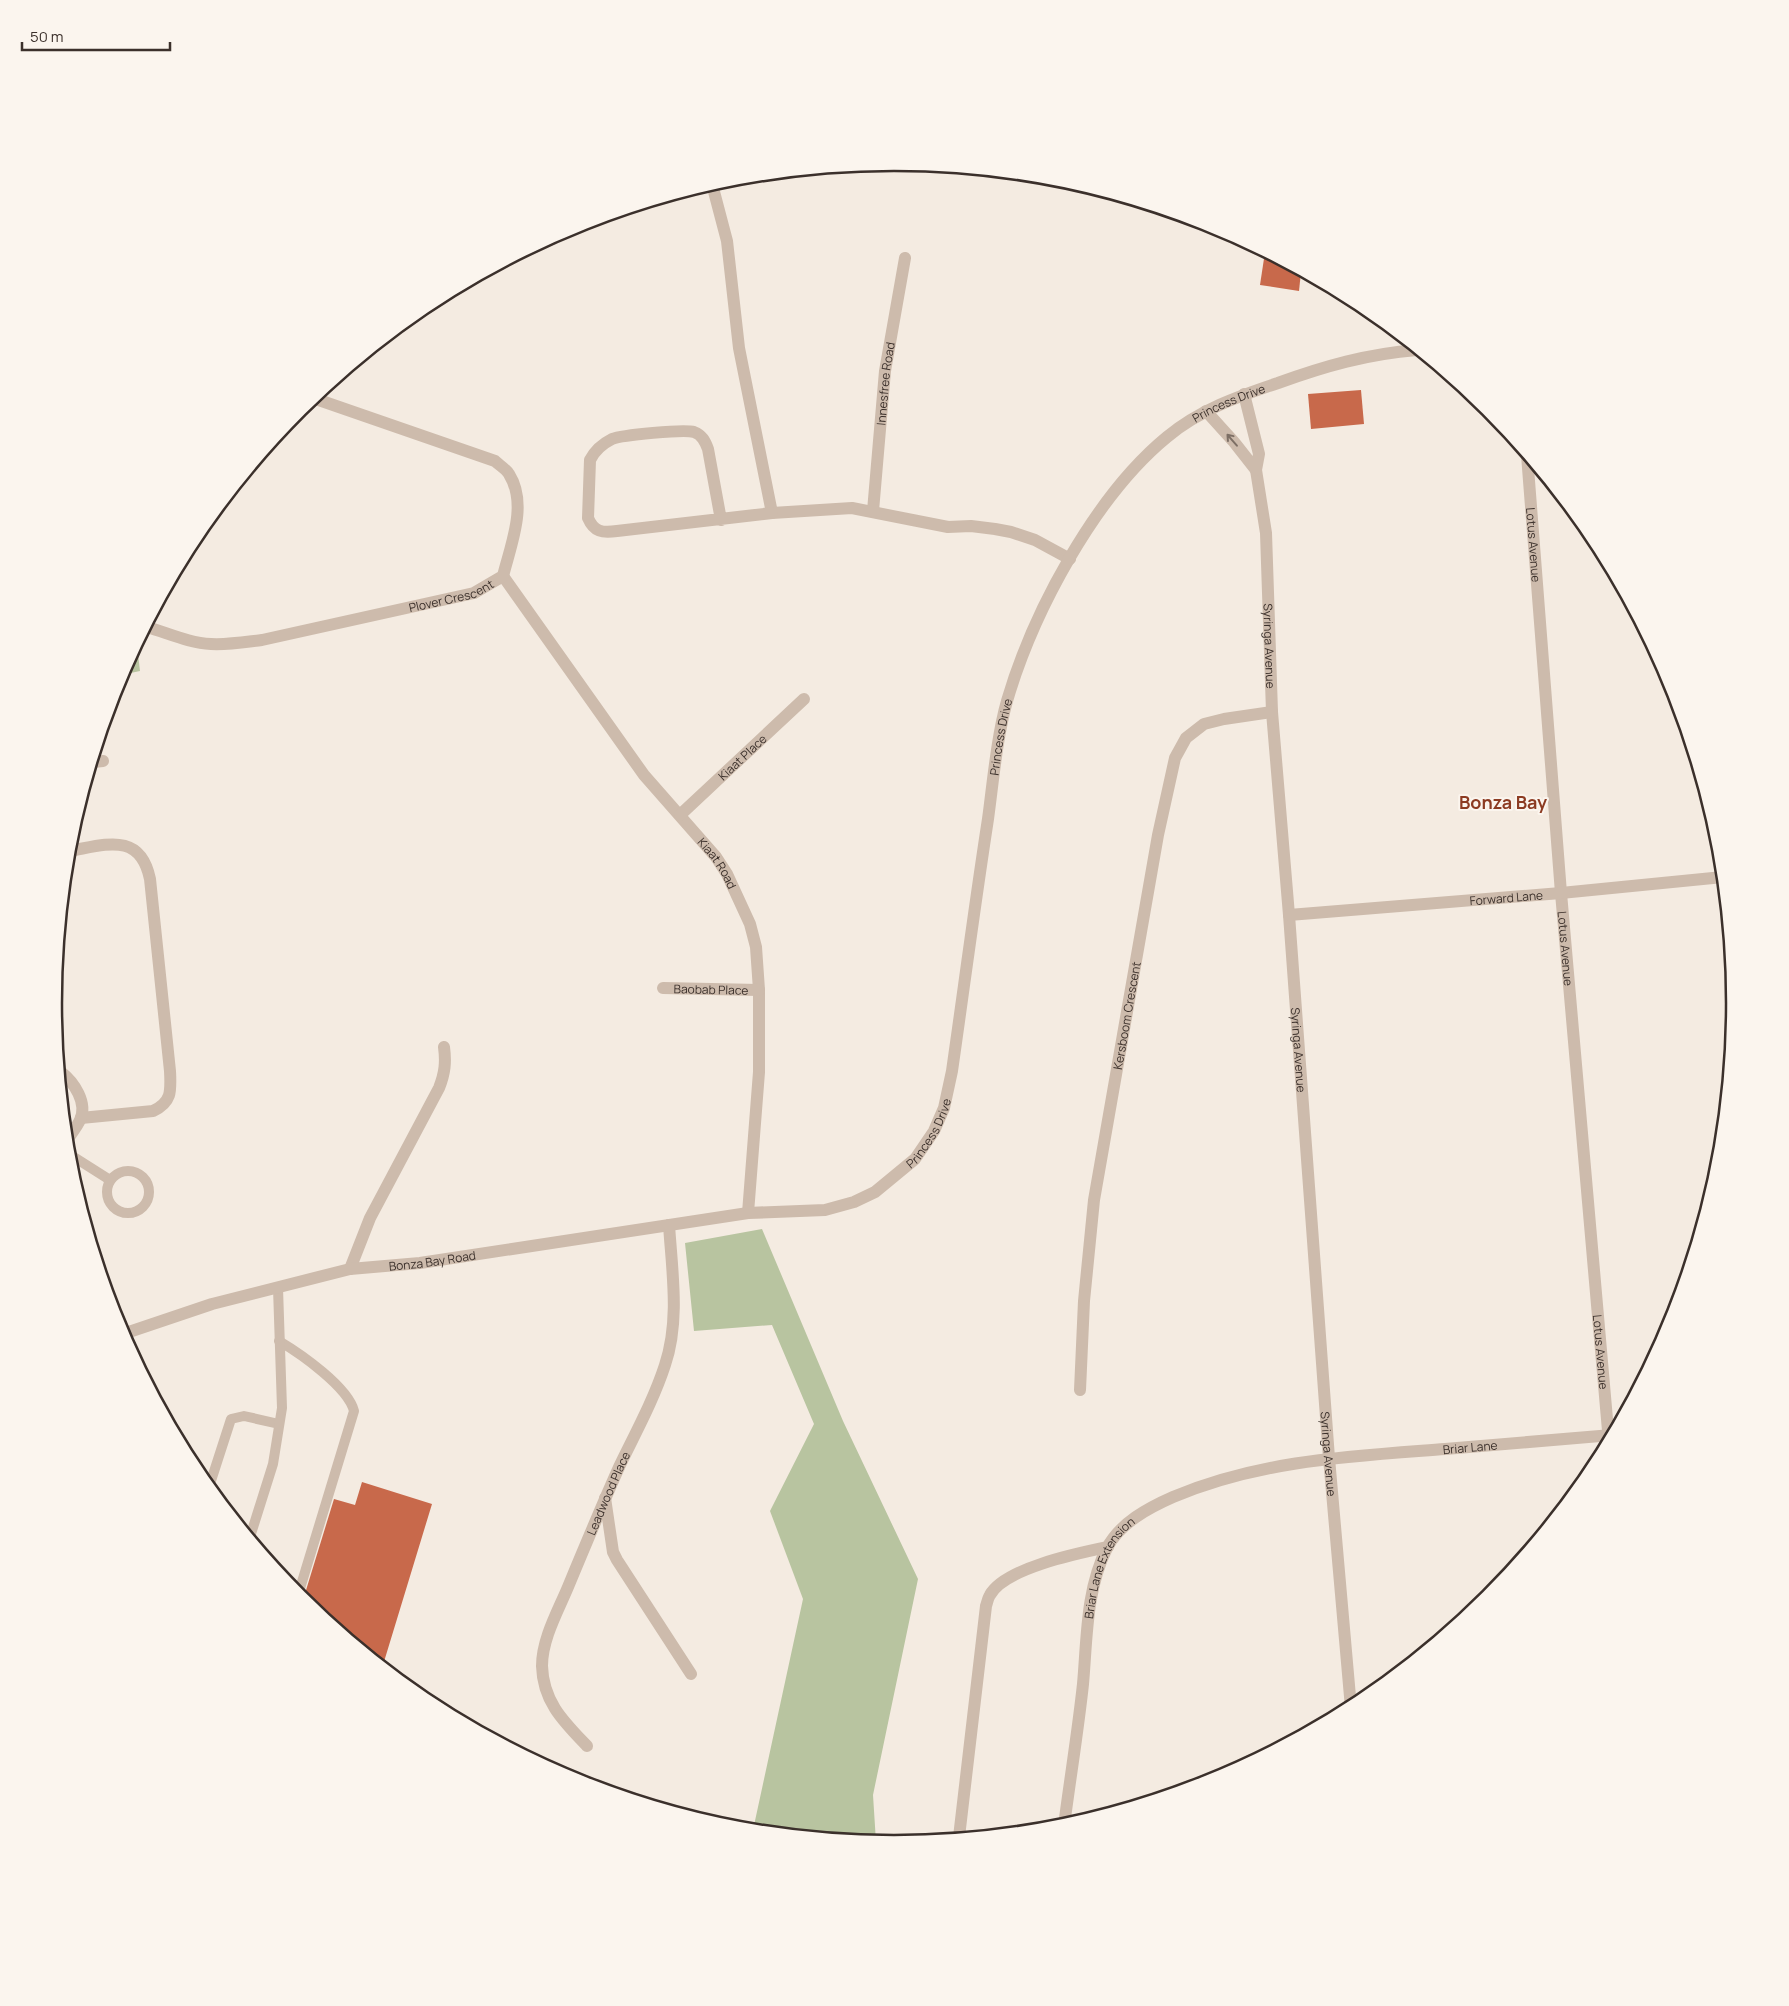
<svg xmlns="http://www.w3.org/2000/svg" width="1789" height="2006" font-family="Manrope,sans-serif">
  <style>
    .green { fill: #b8c4a0 }
    .building { fill: #c8694b }
    .lines { fill: none; stroke-linecap: round; stroke-linejoin: round }
    .service { stroke: #cdbbac; stroke-width: 10 }
    .minor { stroke: #cdbbac; stroke-width: 12 }
    .tertiary { stroke: #cdbbac; stroke-width: 12 }
    .oneway { stroke: #7d6f65 }
    .labels { text-anchor: middle; dominant-baseline: central; stroke-width: 4; stroke-linejoin: round; paint-order: stroke }
    .street-label { font-size: 12px; fill: #3b302b; stroke: #fbf5ee }
    .district-label { font-size: 18px; font-weight: bold; fill: #8c3b22; stroke: #fbf5ee }
    .rim { fill: none; stroke: #3b302b; stroke-width: 2.5 }
  </style>
  <rect width="100%" height="100%" fill="#f4ebe1"/>
  <g class="green">
    <polygon points="137,646 140,671 121,675"/>
    <polygon points="762,1229 843,1421 918,1579 873,1795 876,1842 753,1830 803,1599 770,1511 814,1424 772,1325 694,1331 685,1243"/>
  </g>
  <g class="building">
    <polygon points="1265,252 1301,272 1299,291 1260,285"/>
    <polygon points="1361,390 1364,424 1311,429 1308,394"/>
    <polygon points="362,1482 432,1504 383,1665 303,1600 334,1499 355,1505"/>
  </g>
  <g class="lines">
    <g class="service">
      <polyline points="69,1154 110,1180"/>
      <circle cx="128" cy="1192" r="21"/>
      <path d="M279,1341C301,1354 348,1387 354,1411L298,1595"/>
      <polyline points="209,1487 231,1419 244,1416 279,1424"/>
      <polyline points="250,1537 273,1464 282,1408 278,1288"/>
    </g>
    <g class="minor">
      <polyline points="712,184 727,241 739,348 772,513 852,508 948,527 971,526 995,529 1011,532 1035,540 1070,559"/>
      <path id="s1" d="M1244,394L1259,454L1256,470L1266,533L1272,712L1289,915L1329,1458L1351,1708"/>
      <polyline points="1206,411 1234,442 1256,470"/>
      <path id="s2" d="M1527,455L1561,893L1609,1442"/>
      <path id="s3" d="M873,511L885,371L905,258"/>
      <path d="M721,520L708,449C705,441 702,435 694,432C684,429 622,435 612,439C602,444 595,450 590,460L588,518C594,532 602,533 617,531L772,513"/>
      <path id="s4" d="M503,576L644,775L716,857L727,874L750,924L756,947L759,990V1072L748,1213"/>
      <path id="s5" d="M147,627C168,633 189,643 211,644C228,645 245,642 262,640L474,593L503,576C511,544 528,504 509,474C506,469 499,465 495,461L313,398"/>
      <polyline points="93,762 103,761"/>
      <path id="s6" d="M680,815L804,699"/>
      <path d="M69,851C105,845 140,831 150,879L170,1071C171,1091 172,1102 153,1111L81,1118"/>
      <path id="s7" d="M1289,915L1561,893L1723,877"/>
      <path id="s8" d="M663,988L759,990"/>
      <path d="M61,1072C74,1082 88,1103 80,1120C77,1127 71,1134 67,1140"/>
      <path d="M350,1269L370,1218L439,1088C445,1073 446,1062 444,1047"/>
      <path id="s9" d="M1080,1390L1084,1301L1094,1200L1158,835L1175,758L1186,738L1204,724L1224,719L1272,712"/>
      <polyline points="605,1498 613,1552 617,1560 691,1674"/>
      <path id="s10" d="M587,1746C564,1722 543,1702 542,1666C542,1639 558,1611 568,1587C585,1546 602,1505 620,1465C636,1432 654,1399 665,1365C680,1321 672,1271 669,1225"/>
      <path id="s11" d="M1064,1826C1070,1779 1078,1731 1083,1684C1087,1639 1086,1589 1107,1548C1120,1523 1148,1508 1173,1497C1260,1460 1353,1456 1445,1449C1501,1444 1557,1440 1612,1435"/>
      <path d="M959,1837L986,1606C987,1603 988,1598 990,1595C1005,1568 1079,1553 1108,1547"/>
    </g>
    <path class="tertiary" id="s12" d="M123,1334L212,1304L350,1269L420,1263L748,1213L825,1210L854,1202L875,1192L915,1159L934,1131L944,1108L952,1071C964,987 975,903 988,819C993,782 997,736 1007,701C1033,612 1095,496 1167,437C1199,410 1239,396 1278,383C1325,366 1367,354 1417,350"/>
  </g>
  <defs><path id="oneway-shaft" d="M-6 0H5M1.5-3L5.5 0L1.5 3" fill="none" stroke-width="1.6" stroke-linecap="round" stroke-linejoin="round" transform="scale(1.25)"/></defs>
  <use class="oneway" href="#oneway-shaft" transform="translate(1232 440) rotate(-131)"/>
  <g class="labels">
    <g class="street-label">
      <text stroke="none"><textPath href="#s3" startOffset="128">Innesfree Road</textPath></text>
      <text stroke="none"><textPath href="#s12" startOffset="1675">Princess Drive</textPath></text>
      <text stroke="none"><textPath href="#s2" startOffset="90">Lotus Avenue</textPath></text>
      <text stroke="none"><textPath href="#s5" startOffset="312">Plover Crescent</textPath></text>
      <text stroke="none"><textPath href="#s1" startOffset="255">Syringa Avenue</textPath></text>
      <text stroke="none"><textPath href="#s12" startOffset="1255">Princess Drive</textPath></text>
      <text stroke="none"><textPath href="#s6" startOffset="85">Kiaat Place</textPath></text>
      <text stroke="none"><textPath href="#s4" startOffset="359">Kiaat Road</textPath></text>
      <text stroke="none"><textPath href="#s7" startOffset="218">Forward Lane</textPath></text>
      <text stroke="none"><textPath href="#s2" startOffset="495">Lotus Avenue</textPath></text>
      <text stroke="none"><textPath href="#s8" startOffset="48">Baobab Place</textPath></text>
      <text stroke="none"><textPath href="#s9" startOffset="378">Kersboom Crescent</textPath></text>
      <text stroke="none"><textPath href="#s1" startOffset="660">Syringa Avenue</textPath></text>
      <text stroke="none"><textPath href="#s12" startOffset="850">Princess Drive</textPath></text>
      <text stroke="none"><textPath href="#s12" startOffset="319">Bonza Bay Road</textPath></text>
      <text stroke="none"><textPath href="#s2" startOffset="900">Lotus Avenue</textPath></text>
      <text stroke="none"><textPath href="#s11" startOffset="670">Briar Lane</textPath></text>
      <text stroke="none"><textPath href="#s1" startOffset="1065">Syringa Avenue</textPath></text>
      <text stroke="none"><textPath href="#s10" startOffset="280">Leadwood Place</textPath></text>
      <text stroke="none"><textPath href="#s11" startOffset="265">Briar Lane Extension</textPath></text>
    </g>
    <g class="district-label">
      <text x="1503" y="802">Bonza Bay</text>
    </g>
  </g>
  <path d="M0 0H1789V2006H0ZM62 1003a832 832 0 1 1 1664 0a832 832 0 1 1-1664 0Z" fill="#fbf5ee" fill-rule="evenodd"/>
  <path class="rim" d="M62 1003a832 832 0 1 1 1664 0a832 832 0 1 1-1664 0Z"/>
  <path d="M22 42v8h148v-8" fill="none" stroke="#3b302b" stroke-width="2.5"/>
  <text x="30" y="42" font-size="15" fill="#3b302b" stroke="#fbf5ee" stroke-width="4" paint-order="stroke">50 m</text>
</svg>
